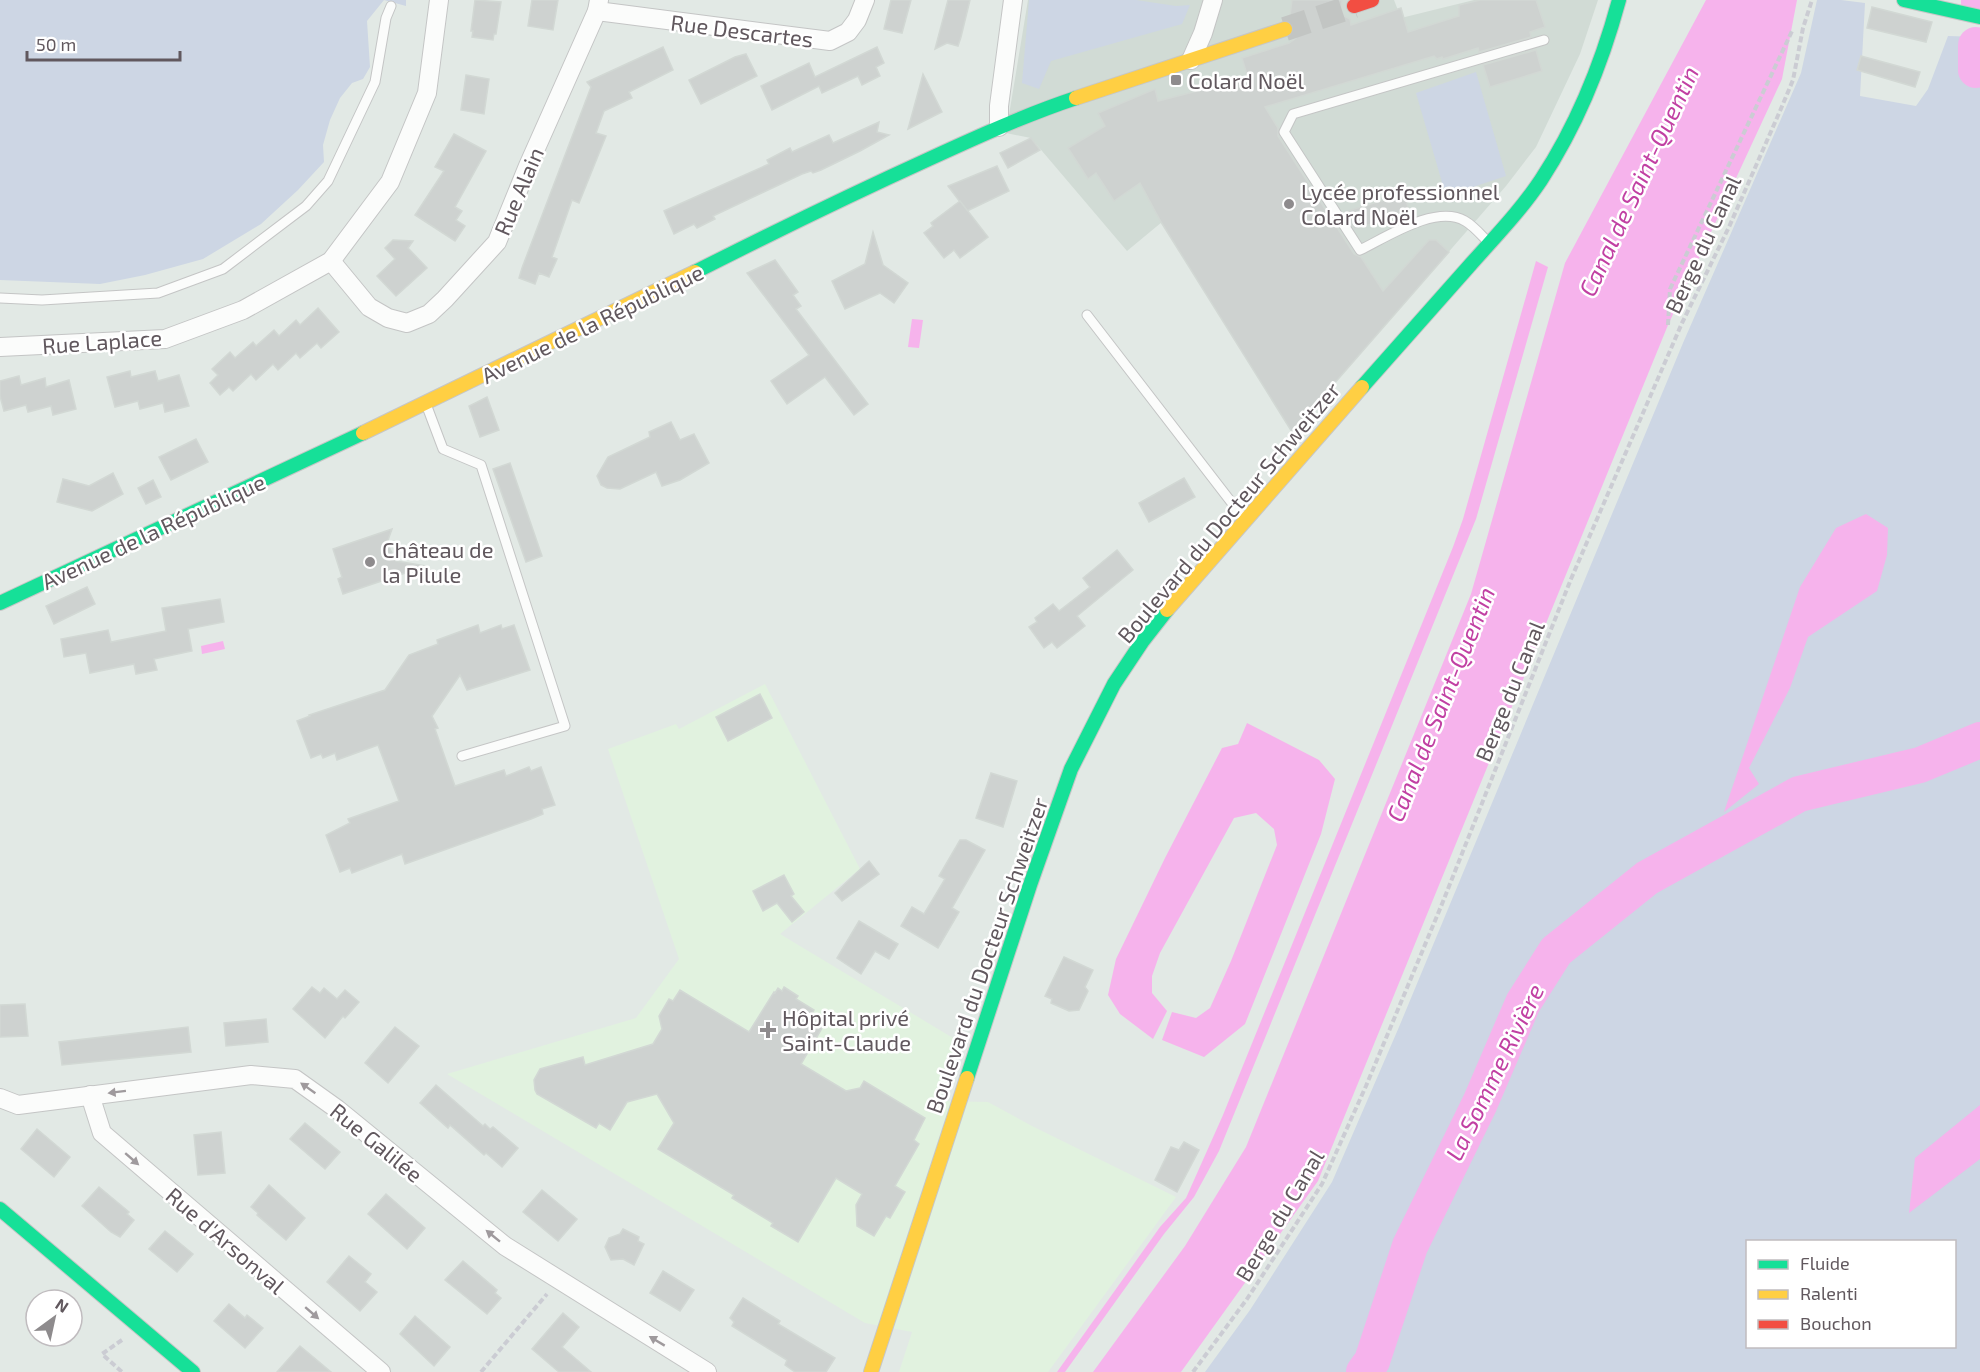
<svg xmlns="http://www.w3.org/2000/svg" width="1980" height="1372" font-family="'Exo 2',sans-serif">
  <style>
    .education { fill: #d1dbd5 }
    .medical { fill: #e1f2df }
    .green { fill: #cdd6e4; fill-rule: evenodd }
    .water { fill: #f6b3ec }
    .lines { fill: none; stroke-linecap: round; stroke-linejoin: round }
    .river { stroke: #f6b3ec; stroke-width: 36 }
    .building { fill: #ced2d0; stroke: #d2d8d4; stroke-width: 1.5 }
    .secondary-tunnel { stroke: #c2c5c3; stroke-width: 24; stroke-dasharray: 24 12; stroke-linecap: butt }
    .lane-casing { stroke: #c4c5c5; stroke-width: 11 }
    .street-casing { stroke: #c4c5c5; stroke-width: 20 }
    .fast-casing { stroke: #c6c6c6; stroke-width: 16 }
    .slow-casing { stroke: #c6c6c6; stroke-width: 16 }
    .jam-casing { stroke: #c6c6c6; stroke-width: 16 }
    .path { stroke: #cbccd3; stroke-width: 4; stroke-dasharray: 6 3; stroke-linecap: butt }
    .lane { stroke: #fbfcfb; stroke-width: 9 }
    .street { stroke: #fbfcfb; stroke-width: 18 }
    .fast { stroke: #16e098; stroke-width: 14 }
    .slow { stroke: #ffcf43; stroke-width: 14 }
    .jam { stroke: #f24e42; stroke-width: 14 }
    .oneway { fill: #9f9a9d }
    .poi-dot { fill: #8e8b8d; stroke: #fff; stroke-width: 2 }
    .labels { text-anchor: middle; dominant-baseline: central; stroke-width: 5; stroke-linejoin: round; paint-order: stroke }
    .street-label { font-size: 22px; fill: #61585e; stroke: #fff }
    .poi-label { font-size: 22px; fill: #61585e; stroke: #fff; text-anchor: start }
    .water-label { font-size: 24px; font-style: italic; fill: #c140a3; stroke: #fff }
  </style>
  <rect width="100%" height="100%" fill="#e2e9e5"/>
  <polygon class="education" points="1028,0 1394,0 1401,18 1474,0 1598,0 1580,54 1536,147 1506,186 1292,432 1162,222 1127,251 1031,138 1006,133"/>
  <polygon class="medical" points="765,684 860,869 780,934 958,1041 939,1101 988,1102 1032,1126 1176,1197 1048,1372 899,1372 912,1332 865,1323 447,1074 636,1018 679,959 608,749 676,724 679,729"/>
  <g class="green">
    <polygon points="0,0 406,0 406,6 384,0 367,21 370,67 363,79 352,83 340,98 330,120 323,145 324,162 298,190 261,224 203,259 145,275 100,284 0,280"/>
    <polygon points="1029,0 1136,0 1176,6 1190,5 1182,24 1051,61 1039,89 1022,83"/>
    <path d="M1817,0H1841L1865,3L1860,96L1916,106L1928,89L1948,36L1980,37V1372H1205L1250,1310L1332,1182L1399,1027L1683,343L1801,73ZM1748,1242H1954V1346H1748Z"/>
    <polygon points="1476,72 1506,176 1446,196 1416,93"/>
  </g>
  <g class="water">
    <polygon points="1706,0 1797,0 1782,79 1668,325 1318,1181 1181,1372 1093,1372 1185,1246 1246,1147 1471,594 1565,263"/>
    <polygon points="1536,261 1548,267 1476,519 1219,1151 1194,1197 1164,1234 1065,1372 1057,1372 1160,1227 1186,1198 1223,1115 1453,547 1463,519"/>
    <polygon points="912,319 923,320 919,348 908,347"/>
    <polygon points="1866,514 1888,528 1887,555 1877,591 1808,637 1790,688 1749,768 1759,784 1724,812 1800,587 1836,528"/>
    <polygon points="223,641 225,649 202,654 201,646"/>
    <polygon points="1247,723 1319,760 1335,779 1321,834 1245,1024 1204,1057 1162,1040 1172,1012 1196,1018 1210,1008 1231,961 1277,845 1274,829 1256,813 1234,818 1160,953 1152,976 1152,993 1167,1011 1153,1039 1120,1014 1108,995 1116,959 1165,858 1222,748 1238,744"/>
    <polygon points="1980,1105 1980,1159 1909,1213 1915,1158"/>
  </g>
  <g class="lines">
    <g class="river">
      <polyline points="1979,3 1979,0"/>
      <polyline points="1976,45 1976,70"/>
      <polyline points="1364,1372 1372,1361 1410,1246 1480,1103 1523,1003 1556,951 1647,878 1799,794 1920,765 1980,740"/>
    </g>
  </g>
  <g class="building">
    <polygon points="475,0 501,2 496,34 494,34 493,40 472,37 473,31 471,31"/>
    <polygon points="532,0 558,0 553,30 528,26"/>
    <polygon points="891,0 911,0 902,33 884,29"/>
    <polygon points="948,0 970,0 961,37 958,46 947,43 935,49"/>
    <polygon points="1292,0 1342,0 1341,11 1344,16 1350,19 1351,25 1401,8 1408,32 1459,16 1459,5 1480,0 1536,0 1545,27 1530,32 1531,37 1479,52 1478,48 1443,59 1442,57 1437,59 1434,56 1265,107 1278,128 1278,136 1354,254 1361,257 1383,291 1429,240 1436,240 1449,252 1292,432 1161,222 1140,183 1114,201 1096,173 1088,179 1068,148 1105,126 1098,113 1155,89 1158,101 1248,78 1242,58 1289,43 1296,38 1299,31 1299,25 1295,19 1290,16"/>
    <polygon points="1872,7 1932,22 1926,42 1867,28"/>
    <polygon points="663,47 673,70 629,92 632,98 604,111 596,133 606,136 579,203 572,200 552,257 557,259 549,277 539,273 535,284 519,278 522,268 591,87 587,82"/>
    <polygon points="877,47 884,63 876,67 880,76 862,85 858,76 822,93 819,86 772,110 761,86 809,63 815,77"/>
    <polygon points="1536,50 1542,71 1490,87 1483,65"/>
    <polygon points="746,54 757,76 701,104 689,80 735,57"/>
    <polygon points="1861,56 1920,72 1915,87 1857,70"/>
    <polygon points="923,74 942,112 908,129"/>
    <polygon points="466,75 489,79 484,114 461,110"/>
    <polygon points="879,122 877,132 889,135 860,151 821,170 813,173 811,171 802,174 713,216 715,219 697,228 694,224 674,234 664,211 769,164 767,160 790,148 792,152 829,135 833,143"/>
    <polygon points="454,134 486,151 455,207 462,211 456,220 465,226 455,241 415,215 444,171 435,167"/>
    <polygon points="1031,138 1040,150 1008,168 1000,153"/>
    <polygon points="997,166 1009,191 967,211 948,186"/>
    <polygon points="1404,194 1410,213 1354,229 1344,212"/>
    <polygon points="960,201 988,237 960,258 954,250 944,258 924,233 933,226 931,223"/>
    <polygon points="873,232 883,265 908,283 894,303 880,293 845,309 832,281 865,264"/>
    <polygon points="393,240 413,241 408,248 427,268 396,296 377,276 395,259 385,248"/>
    <polygon points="775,260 798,292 793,295 801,306 796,309 868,404 854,415 825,377 787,404 771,381 809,355 747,273"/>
    <polygon points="318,308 339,332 321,348 317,343 300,358 296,353 278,370 273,364 256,380 251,374 233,391 229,387 220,395 210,383 218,375 212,369 230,352 235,358 253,342 256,346 274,330 279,336 296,320 300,325"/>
    <polygon points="130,371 131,377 155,371 158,381 179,375 189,406 165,412 163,403 140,409 138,401 115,407 107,377"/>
    <polygon points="19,376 21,385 45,378 46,387 69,380 76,409 53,415 51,406 28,412 26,405 4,411 0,396 0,381"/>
    <polygon points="487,397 499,430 480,437 469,406"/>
    <polygon points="671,422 680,440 694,434 709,463 680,480 662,486 656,472 620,489 607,488 601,485 597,476 608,457 650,437 649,432"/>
    <polygon points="196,439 208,462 171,480 159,457"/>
    <polygon points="510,463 542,556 526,562 493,469"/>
    <polygon points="113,473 123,494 92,511 57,502 63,479 89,486"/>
    <polygon points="1184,478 1195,497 1149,522 1139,503"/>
    <polygon points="153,480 161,497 146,504 138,488"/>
    <polygon points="392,529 387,543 396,561 426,566 343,594 338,579 342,577 333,549"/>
    <polygon points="1117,550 1133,570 1077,616 1085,626 1057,648 1052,642 1044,648 1029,627 1037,622 1035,618 1053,604 1059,611 1090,587 1083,578"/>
    <polygon points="87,587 95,604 54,624 46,606"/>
    <polygon points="220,599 224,622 188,629 192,651 154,659 157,670 136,674 134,664 90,673 86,653 64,657 61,639 108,630 111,642 166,631 162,608"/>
    <polygon points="478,625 480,633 501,625 502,629 514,625 530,670 467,690 460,675 432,716 438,728 435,729 455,786 504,770 506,776 529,767 531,771 541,767 555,805 542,809 543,814 531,819 405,864 402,854 352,873 350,868 340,872 326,835 350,823 348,819 399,801 378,745 337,760 335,753 323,758 321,754 311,758 297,721 310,716 309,715 385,690 409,655 438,644 437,640"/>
    <polygon points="760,694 772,718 728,741 716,717"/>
    <polygon points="991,773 1017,781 1003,827 976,818"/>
    <polygon points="960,840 966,840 985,850 952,908 959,912 938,948 901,926 912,907 924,914 945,879 939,876"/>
    <polygon points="869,861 879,874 842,901 835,893"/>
    <polygon points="784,875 794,894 791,896 804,912 792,922 777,903 763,911 753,891"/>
    <polygon points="859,921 898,944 889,959 875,951 861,974 837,958"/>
    <polygon points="1064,957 1093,970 1085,987 1088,991 1079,1010 1069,1011 1051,1003 1052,999 1045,996"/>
    <polygon points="312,987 320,993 324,988 337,999 345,990 359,1002 345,1018 343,1016 325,1038 293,1009"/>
    <polygon points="784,987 798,996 796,999 814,1010 811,1015 825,1023 801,1064 846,1091 860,1088 864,1081 925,1118 914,1140 919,1144 895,1186 905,1192 890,1218 886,1216 874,1236 857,1226 856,1205 862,1194 836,1178 798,1242 771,1226 773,1223 732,1198 734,1195 658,1149 674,1123 657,1094 627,1102 610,1130 599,1123 596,1128 537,1094 535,1090 534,1080 540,1069 583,1057 585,1065 653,1044 662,1029 659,1016 669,999 673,1001 680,990 749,1032 774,992 775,993 778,988 782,991"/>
    <polygon points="25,1004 28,1036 0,1037 0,1005"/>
    <polygon points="266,1019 268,1042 226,1046 224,1023"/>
    <polygon points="188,1027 191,1052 62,1065 59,1042"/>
    <polygon points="395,1027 419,1046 388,1083 365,1063"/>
    <polygon points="436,1085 483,1126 485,1124 490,1129 493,1127 518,1148 502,1167 486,1153 484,1155 450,1125 448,1128 420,1103"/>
    <polygon points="305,1123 340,1152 325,1169 290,1139"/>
    <polygon points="37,1129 70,1157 54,1177 21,1149"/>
    <polygon points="221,1132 225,1173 198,1175 194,1135"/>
    <polygon points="1184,1142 1199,1150 1177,1192 1155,1180 1171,1147 1179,1150"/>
    <polygon points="269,1185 305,1218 286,1240 257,1215 258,1213 251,1207"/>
    <polygon points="99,1187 129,1212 127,1214 134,1220 120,1237 111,1232 82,1206"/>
    <polygon points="542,1190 577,1219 558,1241 523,1212"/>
    <polygon points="386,1194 425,1228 407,1249 368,1214"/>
    <polygon points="623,1229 639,1237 638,1241 644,1244 634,1265 623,1259 611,1260 605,1247 609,1238 620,1234"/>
    <polygon points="165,1231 193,1254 177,1272 149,1249"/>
    <polygon points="349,1256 371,1274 365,1282 377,1292 360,1311 327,1282"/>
    <polygon points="463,1261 497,1290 495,1293 501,1298 487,1314 445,1280"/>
    <polygon points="663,1271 694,1290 680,1311 650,1293"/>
    <polygon points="743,1298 780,1321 778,1324 835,1358 826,1372 795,1372 785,1365 787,1360 732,1326 734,1322 730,1318"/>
    <polygon points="229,1304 245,1318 247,1315 263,1328 245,1348 214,1321"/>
    <polygon points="563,1313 579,1327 562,1347 591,1372 559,1372 532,1349"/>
    <polygon points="415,1316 450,1347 434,1366 400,1334"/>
    <polygon points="300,1346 331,1372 277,1372"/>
  </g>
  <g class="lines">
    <polyline class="secondary-tunnel" points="1285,29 1354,6"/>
    <defs>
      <g id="lane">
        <path d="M1489,243C1482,236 1474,226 1465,221C1436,204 1387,237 1360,250L1284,132L1293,114L1544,40"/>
        <polyline points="0,298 42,300 158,293 223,269 306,206 328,181 375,82 386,18 391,6"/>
        <polyline points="1087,315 1245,520"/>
        <polyline points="426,404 443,449 481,465 565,726 462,756"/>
      </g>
      <g id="street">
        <polyline points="597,11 830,41 848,32 857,20 865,0"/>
        <polyline points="1191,60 1203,33 1213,0"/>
        <polyline points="999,127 999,106 1013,0"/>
        <polyline points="331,261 369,307 388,318 407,323 429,314 445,299 497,242 528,166 597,11 599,0"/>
        <polyline points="0,347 165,339 243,310 331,261 390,182 427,93 439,0"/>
        <polyline points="90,1095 102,1133 381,1372"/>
        <polyline points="0,1098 18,1105 251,1075 295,1079 337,1109 505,1246 707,1372"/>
      </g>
      <g id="fast">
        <polyline points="1904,0 1980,17"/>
        <path d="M695,272C772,233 850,195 929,159C977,137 1025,115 1076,98"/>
        <path d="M1362,387C1398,346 1435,305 1471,264C1495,237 1521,210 1541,180C1577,125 1602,63 1619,0"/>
        <polyline points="0,603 363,433"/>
        <polyline points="967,1078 1030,885 1071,769 1114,684 1142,642 1167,610"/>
        <polyline points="0,1209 193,1372"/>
      </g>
      <g id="slow">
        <polyline points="1076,98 1285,29"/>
        <polyline points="363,433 695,272"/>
        <polyline points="1167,610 1362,387"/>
        <polyline points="871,1372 967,1078"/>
      </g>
      <polyline id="jam" points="1354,6 1372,0"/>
    </defs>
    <use href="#lane" class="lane-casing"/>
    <use href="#street" class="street-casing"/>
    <use href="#fast" class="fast-casing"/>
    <use href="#slow" class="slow-casing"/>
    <use href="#jam" class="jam-casing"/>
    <g class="path">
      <polyline points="1668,325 1670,289 1793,29"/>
      <polyline points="122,1340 102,1354 122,1372"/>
      <polyline points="481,1372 547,1294"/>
      <polyline points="1193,1372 1247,1299 1322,1184 1366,1086 1442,904 1571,579 1682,323 1729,227 1780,111 1793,80 1803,28 1812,0"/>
    </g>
    <use href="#lane" class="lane"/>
    <use href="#street" class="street"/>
    <use href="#fast" class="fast"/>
    <use href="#slow" class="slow"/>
    <use href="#jam" class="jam"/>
  </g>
  <defs><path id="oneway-solid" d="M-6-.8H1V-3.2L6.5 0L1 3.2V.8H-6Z" transform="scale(1.5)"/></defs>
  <g class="oneway">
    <use href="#oneway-solid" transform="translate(308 1088) rotate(-145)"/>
    <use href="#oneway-solid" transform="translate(117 1092) rotate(173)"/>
    <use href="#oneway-solid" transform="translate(132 1159) rotate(41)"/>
    <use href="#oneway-solid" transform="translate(493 1236) rotate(-141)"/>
    <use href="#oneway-solid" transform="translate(312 1313) rotate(41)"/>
    <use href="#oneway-solid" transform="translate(657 1341) rotate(-149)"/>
  </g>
  <g class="poi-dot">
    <rect x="1170" y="74" width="12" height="12" rx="3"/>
    <circle cx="1289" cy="204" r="6"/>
    <circle cx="370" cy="562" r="6"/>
    <path d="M765 1021h6v6h6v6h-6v6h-6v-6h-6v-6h6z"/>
  </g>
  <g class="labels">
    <g class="street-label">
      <text transform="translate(742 30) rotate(7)">Rue Descartes</text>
      <text transform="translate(518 191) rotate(-67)">Rue Alain</text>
      <text transform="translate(1702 244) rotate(-65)">Berge du Canal</text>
      <text transform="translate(592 323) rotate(-26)">Avenue de la République</text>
      <text transform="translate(102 341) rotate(-4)">Rue Laplace</text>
      <text transform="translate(1228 512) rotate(-50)">Boulevard du Docteur Schweitzer</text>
      <text transform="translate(153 531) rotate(-25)">Avenue de la République</text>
      <text transform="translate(1509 691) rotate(-68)">Berge du Canal</text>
      <text transform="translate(986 955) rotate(-71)">Boulevard du Docteur Schweitzer</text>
      <text transform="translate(377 1142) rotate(39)">Rue Galilée</text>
      <text transform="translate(1279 1215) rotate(-59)">Berge du Canal</text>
      <text transform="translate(226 1240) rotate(41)">Rue d'Arsonval</text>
    </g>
    <g class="poi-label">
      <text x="1188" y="80">Colard Noël</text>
      <text x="1301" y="191">Lycée professionnel<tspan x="1301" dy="25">Colard Noël</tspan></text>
      <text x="382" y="549">Château de<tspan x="382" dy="25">la Pilule</tspan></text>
      <text x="782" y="1017">Hôpital privé<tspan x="782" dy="25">Saint-Claude</tspan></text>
    </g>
    <g class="water-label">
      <text transform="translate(1638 181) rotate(-65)">Canal de Saint-Quentin</text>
      <text transform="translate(1440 704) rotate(-68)">Canal de Saint-Quentin</text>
      <text transform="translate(1494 1072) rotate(-64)">La Somme Rivière</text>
    </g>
  </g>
  <rect x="1746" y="1240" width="210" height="108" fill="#ffffff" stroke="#c0bcbf" stroke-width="1.5"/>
  <rect x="1758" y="1260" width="30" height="9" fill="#16e098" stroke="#c0bcbf" stroke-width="1.5"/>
  <text x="1800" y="1270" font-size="18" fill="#61585e">Fluide</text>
  <rect x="1758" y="1290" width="30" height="9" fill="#ffcf43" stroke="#c0bcbf" stroke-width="1.5"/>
  <text x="1800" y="1300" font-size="18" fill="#61585e">Ralenti</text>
  <rect x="1758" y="1320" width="30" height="9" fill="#f24e42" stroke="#c0bcbf" stroke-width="1.5"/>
  <text x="1800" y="1330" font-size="18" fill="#61585e">Bouchon</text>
  <g transform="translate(54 1318) rotate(33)"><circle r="28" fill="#ffffff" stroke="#c0bcbf" stroke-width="1.5"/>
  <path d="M0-4.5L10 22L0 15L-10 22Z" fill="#8e8b8d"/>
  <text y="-9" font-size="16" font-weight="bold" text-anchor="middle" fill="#61585e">N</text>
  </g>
  <path d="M27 51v9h153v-9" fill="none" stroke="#61585e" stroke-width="3"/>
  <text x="36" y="51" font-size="18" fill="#61585e" stroke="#ffffff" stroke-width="4.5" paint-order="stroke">50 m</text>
</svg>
